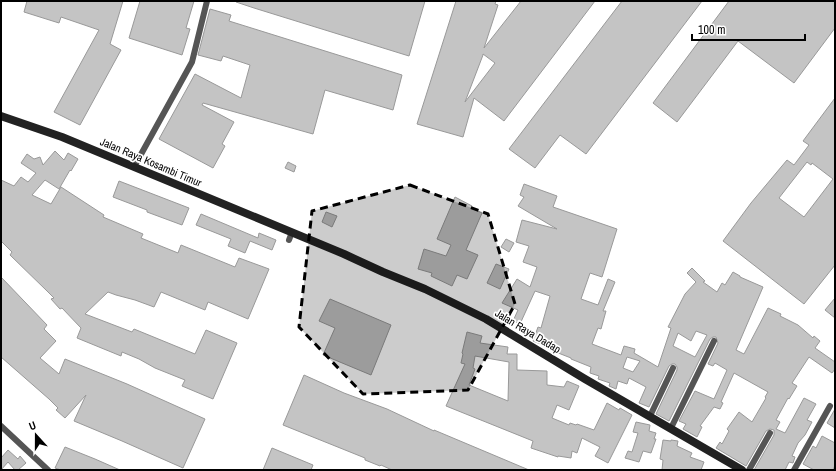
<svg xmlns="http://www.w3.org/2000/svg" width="836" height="471" font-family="'Archivo Narrow',sans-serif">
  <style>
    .building { fill: #c4c4c4; stroke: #999; fill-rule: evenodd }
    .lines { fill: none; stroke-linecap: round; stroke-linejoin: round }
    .minor { stroke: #555; stroke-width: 6 }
    .secondary { stroke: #222; stroke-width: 8 }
    .marked { fill: #000; fill-opacity: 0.2; stroke: #000; stroke-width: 3; stroke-dasharray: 8 5; stroke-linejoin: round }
    .labels { text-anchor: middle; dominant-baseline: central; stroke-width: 3.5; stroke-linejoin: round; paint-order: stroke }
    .street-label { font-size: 11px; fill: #000; stroke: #fff }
  </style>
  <rect width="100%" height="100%" fill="#fff"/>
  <g class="building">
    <polygon points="27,1 123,1 110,44 121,50 80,125 54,112 99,30 61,17 59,23 24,12"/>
    <polygon points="140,1 194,1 186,28 190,29 182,55 129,38"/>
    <polygon points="236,1 425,1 409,56 254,8 236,2"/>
    <path d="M456,1H496L495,4L498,5L484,48L521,1H595L504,121L474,98L463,137L417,124ZM483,54L495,63L465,102L483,55Z"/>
    <polygon points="622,1 702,1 586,154 560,135 535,168 509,149"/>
    <polygon points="729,1 835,1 835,28 794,83 738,41 677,122 653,103"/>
    <polygon points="210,9 231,15 229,21 402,75 393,110 325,90 313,134 203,103 202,105 234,122 222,144 225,146 213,168 159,139 195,74 241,98 250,65 223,56 221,61 198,55"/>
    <path d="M835,98V265L804,304L723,241L751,203L787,160L794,165L809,145L803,141ZM807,162L811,165L812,163L833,179L804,217L779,198Z"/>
    <polygon points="55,151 64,160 68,153 78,159 71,171 70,170 59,189 45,180 32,195 51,204 61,187 104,215 103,217 143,234 141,238 178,253 181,245 235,267 239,258 269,269 248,319 208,302 205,310 161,292 154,307 135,300 116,295 108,292 85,314 132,332 134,329 195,354 206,330 237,343 213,399 182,386 185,380 155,368 139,359 122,352 121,356 77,338 81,328 62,308 60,309 51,299 54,298 47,291 10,255 12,252 1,241 1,180 14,186 21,177 28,182 36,173 21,163 27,154 34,159 40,157 43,165"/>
    <polygon points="288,162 296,166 294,172 285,168"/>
    <polygon points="119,181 189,208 182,225 147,212 147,210 113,197"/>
    <path d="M524,184L557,196L553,207L617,229L602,277L590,273L581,299L598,305L608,279L615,282L603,311H606L601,329L598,328L592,344L621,355L624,346L635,349L634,353L658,367L671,328L668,327L685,294L696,282L687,273L692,268L705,281L703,282L717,292L722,283L725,285L733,272L740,276V277L763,287L736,350L744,354L768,308L781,314L780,316L798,325L813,338L814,336L820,341L815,348L835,362V369L832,373L809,357L792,383L797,386L789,399L788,398L776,420L780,422L776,429L785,433L804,398L816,404L807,420L812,422L805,435L798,443L792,456L795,457L793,463L789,462L785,470H754L774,435V430L770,429L766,431L746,466L716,448L720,442L722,444L729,431L727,429L739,412L752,422L766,398L765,397L768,392L734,373L721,402L723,403L720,409L714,407L700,426L702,427L697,437L683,429L686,424L679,421L695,391L714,399L727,370L715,363L713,366L708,364L718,343L716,337H713L710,339L669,421L656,414L677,370V367L675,364H672L669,366L649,407L639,403L646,387L629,378L627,384L618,381L616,389L609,386L610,383L598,379L599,376L590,373L591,367L571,359V358L548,349V347L533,341L538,327L541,328L550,296L535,291L520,324L513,321L518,310L502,303L517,279L530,287L537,267L523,262L529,246L516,242L522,220L557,229L518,206L524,197L520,195ZM696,331L707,335L695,357L673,346L678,333L691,341ZM627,357L640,361L633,372L623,368Z"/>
    <polygon points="455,197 472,206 471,208 482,213 466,250 478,255 467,279 457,275 452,286 431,276 432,273 418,269 424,249 446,256 451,245 437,239"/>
    <polygon points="326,212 337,216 332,227 322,222"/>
    <polygon points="201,214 258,238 259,233 276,240 272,250 250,241 245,253 228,246 231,239 196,225"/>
    <polygon points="506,239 514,243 509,252 501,247"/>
    <polygon points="496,264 509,269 500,289 487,283"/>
    <polygon points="1,277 47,325 44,329 56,341 40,358 59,374 65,359 127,384 205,419 183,468 122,441 74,421 86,395 65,418 56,410 58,408 49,399 1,357"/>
    <polygon points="835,298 835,318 825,310"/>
    <polygon points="330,299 391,325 371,375 323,355 335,328 319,321"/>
    <path d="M467,332L482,336L480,343L508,347L507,354H517V370L547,371V385L564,387L567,381L579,386L569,410L557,405L552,418L569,425L570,423L576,425L577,424L594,430L607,403L619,410L620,408L632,415L608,463L595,456L600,447L582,438L577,453L572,451L571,458L558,456V457L531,448L533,441L446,406L465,364L461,363L463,354L462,353ZM475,356L509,362L508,401L469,385L475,369L473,368Z"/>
    <polygon points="304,375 344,393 387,409 434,431 434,430 529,470 392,470 381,465 380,466 365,460 365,458 283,425"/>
    <polygon points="835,409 835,428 827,423"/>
    <polygon points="636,422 650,425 649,431 656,433 654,439 656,439 651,453 643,451 639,462 625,458 628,451 632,452 638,433 633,432"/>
    <polygon points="822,436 835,443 835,465 833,470 814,470 803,464 813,446 816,448"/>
    <polygon points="663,440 671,441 671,440 678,441 677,446 692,453 690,457 704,462 701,470 662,470 663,460 660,459"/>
    <polygon points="65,447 95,459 120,470 61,470 55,468"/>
    <polygon points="272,448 313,465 311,470 263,470"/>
    <polygon points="8,450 18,459 20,456 26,463 18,470 15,470 8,462 1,470 1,458"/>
  </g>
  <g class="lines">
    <g class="minor">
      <polyline points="134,167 192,62 207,1"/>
      <polyline points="289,240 292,232"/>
      <polyline points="650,416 673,368"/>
      <polyline points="1,426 48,470"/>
      <polyline points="671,428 714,341"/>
      <polyline points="749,470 770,433"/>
      <polyline points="794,470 830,406"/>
    </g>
    <polyline class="secondary" points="1,116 62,137 344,254 383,272 425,289 486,319 585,379 742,470"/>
  </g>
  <path class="marked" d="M410,185L488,214L515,304L468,390L363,394L299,327L312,211Z"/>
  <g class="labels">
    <g class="street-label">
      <text transform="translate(151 162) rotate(23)">Jalan Raya Kosambi Timur</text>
      <text transform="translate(528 331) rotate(31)">Jalan Raya Dadap</text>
    </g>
  </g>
  <rect width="836" height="471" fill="none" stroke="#000000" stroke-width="4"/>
  <g transform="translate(36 435) rotate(339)" stroke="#ffffff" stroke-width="3" paint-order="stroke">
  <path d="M0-3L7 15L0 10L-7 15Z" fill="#000000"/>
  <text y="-6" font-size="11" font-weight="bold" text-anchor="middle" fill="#000000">U</text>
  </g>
  <path d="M692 34v6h113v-6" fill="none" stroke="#000000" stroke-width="2"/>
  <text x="698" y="34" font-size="12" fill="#000000" stroke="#ffffff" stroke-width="3" paint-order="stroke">100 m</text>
</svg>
